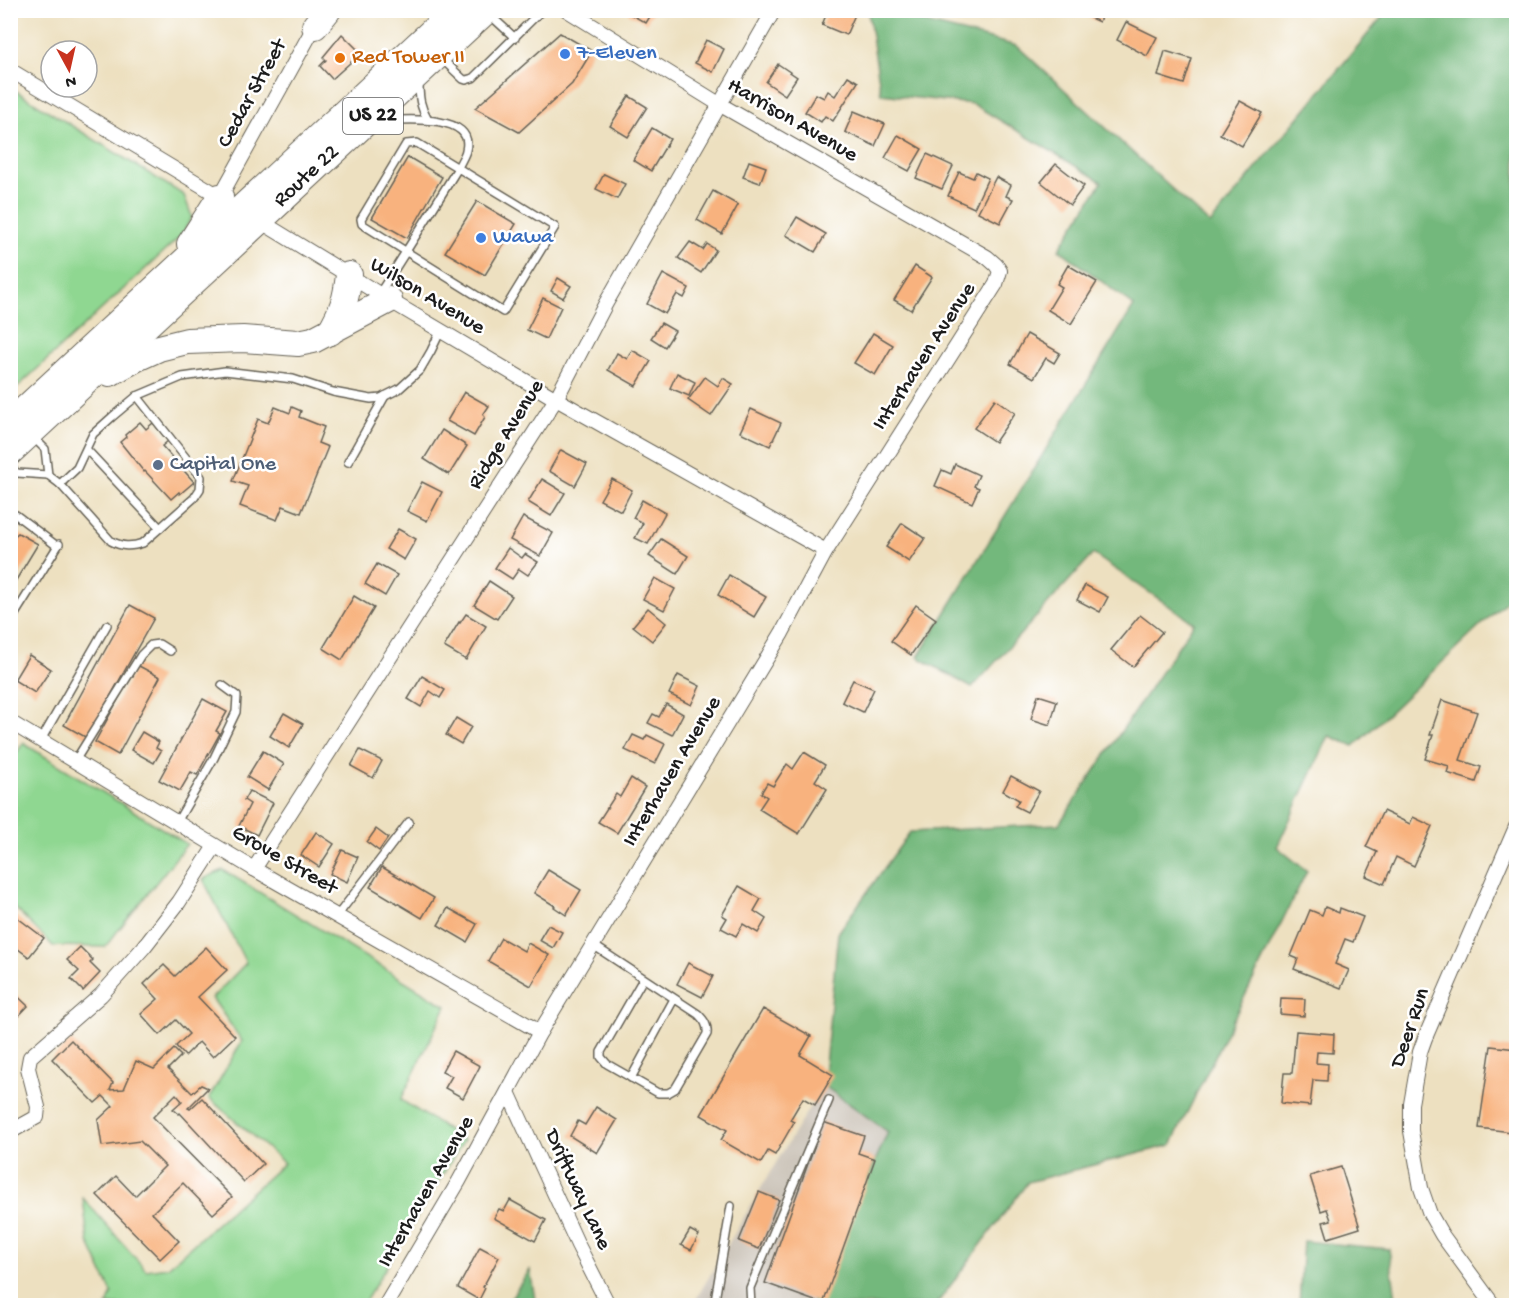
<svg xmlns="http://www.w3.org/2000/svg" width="1527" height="1316" font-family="'Gochi Hand',sans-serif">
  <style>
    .industrial { fill: #cbc3b8 }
    .green { fill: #8fd791; stroke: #567a56; stroke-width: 1.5 }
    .forest { fill: #73b87b; stroke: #486a4c; stroke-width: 1.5 }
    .building { fill: #f8b27e }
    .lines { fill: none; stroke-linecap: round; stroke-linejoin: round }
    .lane-casing { stroke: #656155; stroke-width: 10 }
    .street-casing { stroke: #656155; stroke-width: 16 }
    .highway-casing { stroke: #656155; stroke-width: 28 }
    .lane { stroke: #fff; stroke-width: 7 }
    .street { stroke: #fff; stroke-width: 14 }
    .highway { stroke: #fff; stroke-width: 26 }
    .shop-dot { fill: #3f7fe0; stroke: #fff; stroke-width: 2 }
    .food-dot { fill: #e8710a; stroke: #fff; stroke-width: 2 }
    .service-dot { fill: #5c6f8a; stroke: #fff; stroke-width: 2 }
    .labels { text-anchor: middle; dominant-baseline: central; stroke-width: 5; stroke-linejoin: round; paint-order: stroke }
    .shield { fill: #fff; stroke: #606060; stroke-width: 1.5 }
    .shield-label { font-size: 21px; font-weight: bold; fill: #1c1c1c }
    .shop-label { font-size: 22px; fill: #366cbe; stroke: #fff; text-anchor: start }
    .food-label { font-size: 22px; fill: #c56008; stroke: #fff; text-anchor: start }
    .street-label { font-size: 22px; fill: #1c1c1c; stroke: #fff }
    .service-label { font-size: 22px; fill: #4e5e75; stroke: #fff; text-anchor: start }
  </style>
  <rect width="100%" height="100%" fill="#fff"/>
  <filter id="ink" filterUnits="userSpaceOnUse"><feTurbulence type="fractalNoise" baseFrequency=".0167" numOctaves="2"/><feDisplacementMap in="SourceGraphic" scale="12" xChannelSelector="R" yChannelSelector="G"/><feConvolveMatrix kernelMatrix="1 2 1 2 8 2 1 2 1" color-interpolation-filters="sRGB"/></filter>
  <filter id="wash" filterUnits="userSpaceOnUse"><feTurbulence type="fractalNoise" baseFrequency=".008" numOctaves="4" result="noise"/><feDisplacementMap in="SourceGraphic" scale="24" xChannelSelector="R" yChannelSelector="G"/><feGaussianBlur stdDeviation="1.35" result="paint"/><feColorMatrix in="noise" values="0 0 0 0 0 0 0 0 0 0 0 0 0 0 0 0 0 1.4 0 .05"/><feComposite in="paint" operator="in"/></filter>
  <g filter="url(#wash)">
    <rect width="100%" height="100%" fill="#ede0c0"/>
    <polygon class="industrial" points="823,1085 888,1132 811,1305 692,1306 768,1176"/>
    <g class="green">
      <polygon points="11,88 184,195 192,217 181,236 11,393"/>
      <polygon points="23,743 187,844 105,947 53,946 11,904 11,762"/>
      <polygon points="223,870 446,1006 401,1100 464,1140 363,1305 107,1305 112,1293 88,1241 83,1198 146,1270 168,1267 284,1163 209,1098 242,1041 212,998 246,963 203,879"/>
    </g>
    <g class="forest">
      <polygon points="868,11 880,11 1017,46 1210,224 1387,11 1516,11 1516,592 1354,746 1329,736 1277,847 1307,871 1171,1145 1028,1182 936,1305 811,1306 888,1132 823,1085 838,933 910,832 1059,824 1194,623 1093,554 972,688 918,657 1134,306 1059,249 1102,182 973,104 881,94"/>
      <polygon points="1303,1241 1389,1249 1397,1305 1299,1305"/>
      <polygon points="530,1270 536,1305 506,1305"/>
    </g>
    <g id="blocks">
      <g class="building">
        <polygon points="629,10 654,10 646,23 628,13"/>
        <polygon points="828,10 857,10 846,35 822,25"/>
        <polygon points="1073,10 1104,10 1099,22"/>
        <polygon points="1126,22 1157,37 1147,56 1117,40"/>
        <polygon points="560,33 592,51 572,84 519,132 475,108"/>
        <polygon points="342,34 361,53 332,79 320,66 326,60 323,57"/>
        <polygon points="706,40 724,49 713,72 695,63"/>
        <polygon points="1165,51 1192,59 1184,84 1158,76"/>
        <polygon points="778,64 797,77 785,95 766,82"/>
        <polygon points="848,76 858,82 833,121 825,116 821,122 805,112 816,94 824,98 828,91 835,96"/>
        <polygon points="629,96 647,107 628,137 610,126"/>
        <polygon points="1240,101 1262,113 1242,146 1220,134"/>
        <polygon points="854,111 885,124 875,146 845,132"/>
        <polygon points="652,128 670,139 651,171 633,160"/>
        <polygon points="898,135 922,149 909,171 885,158"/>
        <polygon points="927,154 953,166 942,189 916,178"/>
        <polygon points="408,157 442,177 407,238 372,218"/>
        <polygon points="749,161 766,167 760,183 743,177"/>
        <polygon points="1056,164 1084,186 1070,205 1041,182"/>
        <polygon points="959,172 973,178 976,172 988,178 974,208 948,196"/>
        <polygon points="604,174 625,184 617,199 596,189"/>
        <polygon points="996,177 1011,185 1006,196 1013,199 1000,223 978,212"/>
        <polygon points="713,191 738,205 722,234 697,220"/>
        <polygon points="477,201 516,224 485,275 445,252"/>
        <polygon points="797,217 826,234 815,252 786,235"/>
        <polygon points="690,242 703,250 707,244 716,250 701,273 678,258"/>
        <polygon points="1068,265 1097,282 1071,324 1048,310 1062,287 1057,284"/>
        <polygon points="915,266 932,277 911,310 894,300"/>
        <polygon points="663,274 689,288 684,298 677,294 665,314 647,304"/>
        <polygon points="558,278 571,286 563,298 551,291"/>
        <polygon points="543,298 561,307 546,339 527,330"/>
        <polygon points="661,323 675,331 665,347 651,338"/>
        <polygon points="873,333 893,345 875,375 854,363"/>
        <polygon points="1027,334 1060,353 1054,363 1046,358 1034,378 1010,364"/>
        <polygon points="632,350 651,361 636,386 608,370 617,353 627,359"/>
        <polygon points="677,373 695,382 689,396 670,388"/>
        <polygon points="705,377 718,386 723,378 733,384 711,416 688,400"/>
        <polygon points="464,392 489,406 483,415 485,417 474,436 447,421"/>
        <polygon points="995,399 1015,413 995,442 974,428"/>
        <polygon points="275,407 290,413 292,407 301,411 299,417 324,427 318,443 328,447 301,513 283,506 277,520 240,506 248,486 233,481 258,419 268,423"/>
        <polygon points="751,409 781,423 770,446 740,432"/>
        <polygon points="140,422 146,429 153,423 168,441 162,446 194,482 180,494 179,492 171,499 145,471 144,472 120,442 126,437 125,435"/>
        <polygon points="442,430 467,446 449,475 424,459"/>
        <polygon points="561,450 587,464 575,486 549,471"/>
        <polygon points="955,464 979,475 974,486 979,488 972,503 935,486 942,470 951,474"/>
        <polygon points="542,479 565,493 551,516 528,502"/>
        <polygon points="612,479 632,490 621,511 600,500"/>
        <polygon points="422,482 442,492 427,521 407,511"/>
        <polygon points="642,500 665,513 648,544 635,538 643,523 633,518"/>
        <polygon points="523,517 553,533 540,556 510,540"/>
        <polygon points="902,523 925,538 909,562 886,547"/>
        <polygon points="398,529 416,539 404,560 386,549"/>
        <polygon points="18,533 38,544 10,590 10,540"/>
        <polygon points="661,539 688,556 677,574 649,556"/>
        <polygon points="508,548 522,558 525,554 538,562 528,575 519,569 512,579 495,568"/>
        <polygon points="377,564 397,575 385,596 365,584"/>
        <polygon points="729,575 766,597 754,617 718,595"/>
        <polygon points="655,578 675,589 664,610 643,599"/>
        <polygon points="489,581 512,596 497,619 474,605"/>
        <polygon points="1085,585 1108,597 1100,612 1077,600"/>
        <polygon points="354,596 374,608 342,660 323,648"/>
        <polygon points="130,605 154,618 87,738 64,725"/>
        <polygon points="916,605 936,619 911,655 891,641"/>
        <polygon points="648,608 666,623 652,641 633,626"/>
        <polygon points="466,614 486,626 466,660 444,647 459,622 460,623"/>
        <polygon points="1140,615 1162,632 1133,667 1111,650"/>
        <polygon points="29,655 51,669 35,693 14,680"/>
        <polygon points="137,665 160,677 118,755 95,742"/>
        <polygon points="678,675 700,686 691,705 669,694"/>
        <polygon points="422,676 445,690 440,698 430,691 421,707 408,699"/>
        <polygon points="853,680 874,689 863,712 842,702"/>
        <polygon points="1038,695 1057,701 1050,725 1031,719"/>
        <polygon points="203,699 227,712 216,731 220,733 197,775 191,772 180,791 159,780"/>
        <polygon points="1442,700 1477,712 1460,760 1481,767 1476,782 1447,773 1449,766 1425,759 1433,735 1430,735"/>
        <polygon points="666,704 683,714 672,735 648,723 653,714 659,717"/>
        <polygon points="284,713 303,724 289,748 270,736"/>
        <polygon points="456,718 471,727 461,744 446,735"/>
        <polygon points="142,732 159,742 156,748 161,751 154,763 131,750"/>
        <polygon points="633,735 644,740 647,735 665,744 655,764 625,750"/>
        <polygon points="360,750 382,761 373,778 351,766"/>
        <polygon points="263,751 284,764 268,790 247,777"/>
        <polygon points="804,752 825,765 815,781 827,789 799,834 759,809 767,797 761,793 767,783 773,786 787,764 793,769"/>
        <polygon points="1011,776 1039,791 1027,812 1015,806 1019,800 1003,791"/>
        <polygon points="631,778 645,787 617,833 598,822 616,794 620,797"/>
        <polygon points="249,791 273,803 257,835 239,826 250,804 244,800"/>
        <polygon points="1383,811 1410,824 1413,817 1432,826 1414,866 1396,857 1384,884 1366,876 1377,852 1366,847"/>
        <polygon points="376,829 388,838 379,851 367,842"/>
        <polygon points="316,832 334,844 319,867 301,855"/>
        <polygon points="342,850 358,857 347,882 330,874"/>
        <polygon points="382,867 434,898 422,918 370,887"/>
        <polygon points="548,870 581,890 566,915 554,907 555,906 534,893"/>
        <polygon points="739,886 761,899 754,911 766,919 758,933 743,924 736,936 721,928 727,918 722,915"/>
        <polygon points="1325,907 1339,913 1340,908 1363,917 1353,942 1345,939 1335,964 1349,970 1341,988 1294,969 1298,959 1291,956 1310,910 1322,915"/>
        <polygon points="448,908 477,924 467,942 438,925"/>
        <polygon points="10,912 44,938 29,957 10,943"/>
        <polygon points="548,925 562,932 553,948 539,940"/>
        <polygon points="501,938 524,951 528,943 549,955 531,986 488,961"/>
        <polygon points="80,947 93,960 90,963 100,973 83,991 71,979 79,971 67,960"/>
        <polygon points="206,947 227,970 198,997 235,1036 213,1057 199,1042 185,1056 176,1046 189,1034 176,1020 160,1035 141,1014 158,999 144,984 164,965 175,976"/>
        <polygon points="688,963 713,976 702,997 677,984"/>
        <polygon points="10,989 28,1006 10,1025"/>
        <polygon points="1281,998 1305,999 1304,1016 1280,1014"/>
        <polygon points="763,1009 811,1036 800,1055 833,1075 815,1105 803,1098 790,1120 794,1122 775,1155 768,1151 761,1163 721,1140 727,1130 701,1115"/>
        <polygon points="1296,1031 1334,1034 1333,1053 1317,1052 1316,1063 1328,1064 1327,1081 1313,1080 1310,1106 1281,1103 1284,1073 1292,1073"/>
        <polygon points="71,1040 113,1083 110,1090 124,1089 136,1061 154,1069 174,1049 181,1056 168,1069 192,1093 201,1085 208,1088 188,1108 190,1109 202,1098 263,1164 244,1182 180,1113 179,1114 173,1109 182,1101 176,1094 153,1117 232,1197 213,1214 183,1183 152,1213 179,1241 160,1259 97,1195 116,1176 135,1196 165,1166 140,1141 102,1146 98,1120 113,1106 103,1096 95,1103 52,1059"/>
        <polygon points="1491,1046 1516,1049 1515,1087 1516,1087 1516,1117 1513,1117 1511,1132 1479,1128"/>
        <polygon points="453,1051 480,1066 463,1098 445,1088 452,1076 442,1071"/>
        <polygon points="596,1107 617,1120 597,1153 570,1136 578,1121 585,1125"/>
        <polygon points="823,1122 864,1136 858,1153 875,1159 823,1304 765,1283"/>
        <polygon points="1341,1167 1360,1228 1328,1238 1323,1222 1331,1220 1327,1209 1321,1211 1310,1176"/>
        <polygon points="759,1192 779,1200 759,1249 739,1241"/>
        <polygon points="510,1200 546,1220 535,1241 494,1218 499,1209 504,1211"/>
        <polygon points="690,1230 699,1235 691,1250 681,1245"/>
        <polygon points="480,1247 499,1257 483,1287 485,1288 479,1300 458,1288"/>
      </g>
    </g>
  </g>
  <g filter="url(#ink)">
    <use href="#blocks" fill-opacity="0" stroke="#656155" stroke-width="1.5"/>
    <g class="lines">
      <defs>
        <g id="lane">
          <polyline points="490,15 515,38"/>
          <polyline points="442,59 463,79 466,80 473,78 542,10"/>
          <path d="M419,82C419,97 420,107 428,120"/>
          <path d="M379,121C399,120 476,112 466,150C465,156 460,162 458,168L417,143L406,144L361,219L362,224L503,312L555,227L458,168C432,210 406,252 379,294"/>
          <polyline points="33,437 45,449 48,475"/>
          <polyline points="87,450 160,528"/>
          <polyline points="348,462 385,396"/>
          <path d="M10,467L17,473L48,475L60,484L111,541C122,547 131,547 143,543L194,498L200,489L201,477L137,396L182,377L225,371L293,379L333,392L371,399L381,398L399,389L420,370L431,351L441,330"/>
          <polyline points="60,484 77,468 93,434 112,417 137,396"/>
          <polyline points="10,513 16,515 57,546"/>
          <polyline points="10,622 59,544"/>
          <polyline points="41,740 107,625"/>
          <polyline points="75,761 141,655 151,645 159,644 170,651"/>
          <polyline points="177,822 214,758 236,712 237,696 222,685"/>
          <polyline points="337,916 409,822"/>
          <path d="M593,945L698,1014C704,1020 708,1025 707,1034L675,1089L668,1093H658L607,1064L601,1057V1052L643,979"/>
          <polyline points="631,1078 674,999"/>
          <polyline points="714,1306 731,1206"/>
          <polyline points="751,1306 750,1288 829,1100"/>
        </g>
        <g id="street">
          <polyline points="10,70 224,199"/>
          <polyline points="220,197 318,20"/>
          <polyline points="255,218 389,300 556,399 826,551"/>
          <polyline points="10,722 254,869 540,1032"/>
          <polyline points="254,869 556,399 606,303 774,10"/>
          <polyline points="508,1092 578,1245 609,1306"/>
          <polyline points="10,1132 37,1117 38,1107 28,1068 30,1057 101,995 144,947 179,902 215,846"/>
          <polyline points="385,1306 459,1181 540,1032 782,633 826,551 996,284 1000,271 996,265 987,257 719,104 567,10"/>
          <polyline points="1494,1306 1442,1235 1430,1214 1421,1188 1411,1131 1411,1104 1420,1052 1425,1038 1516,827"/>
        </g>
        <g id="highway">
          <polyline points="315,26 328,10"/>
          <polyline points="190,244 220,197"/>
          <path d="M330,332C343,309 346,301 349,275"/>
          <polyline points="110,373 137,358 159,348 187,341 243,339 298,343 313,340 389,300"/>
          <polyline points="10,423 455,10"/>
          <path id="s1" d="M10,452L487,10"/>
        </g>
      </defs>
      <use href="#lane" class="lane-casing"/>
      <use href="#street" class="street-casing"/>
      <use href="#highway" class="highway-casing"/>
      <use href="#lane" class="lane"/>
      <use href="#street" class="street"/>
      <use href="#highway" class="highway"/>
    </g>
  </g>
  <g class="shop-dot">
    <circle cx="565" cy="54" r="6"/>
    <circle cx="481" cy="238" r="6"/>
  </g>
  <circle class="food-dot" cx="340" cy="58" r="6"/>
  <circle class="service-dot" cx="158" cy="465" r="6"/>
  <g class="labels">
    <rect class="shield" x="343" y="98" width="60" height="36" rx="4.5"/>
    <g class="shield-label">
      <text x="373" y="116">US 22</text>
    </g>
    <g class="shop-label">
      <text x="577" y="54">7-Eleven</text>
      <text x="493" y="238">Wawa</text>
    </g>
    <g class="food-label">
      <text x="352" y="58">Red Tower II</text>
    </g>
    <g class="street-label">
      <text transform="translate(253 94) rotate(-61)">Cedar Street</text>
      <text transform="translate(792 121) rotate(30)">Harrison Avenue</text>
      <text stroke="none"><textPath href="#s1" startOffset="405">Route 22</textPath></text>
      <text transform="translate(427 297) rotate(31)">Wilson Avenue</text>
      <text transform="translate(925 357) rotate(-57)">Interhaven Avenue</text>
      <text transform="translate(507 435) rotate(-58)">Ridge Avenue</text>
      <text transform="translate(673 772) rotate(-59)">Interhaven Avenue</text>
      <text transform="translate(284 861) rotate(30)">Grove Street</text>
      <text transform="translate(1411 1028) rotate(-71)">Deer Run</text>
      <text transform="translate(577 1190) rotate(65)">Driftway Lane</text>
      <text transform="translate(427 1192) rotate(-60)">Interhaven Avenue</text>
    </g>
    <g class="service-label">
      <text x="170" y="465">Capital One</text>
    </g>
  </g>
  <rect width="1527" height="1316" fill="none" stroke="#fff" stroke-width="36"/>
  <g transform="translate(69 69) rotate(172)"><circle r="28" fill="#ffffff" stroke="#a4a4a4" stroke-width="1.5"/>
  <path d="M0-4.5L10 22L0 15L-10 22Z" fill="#c8321e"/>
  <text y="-9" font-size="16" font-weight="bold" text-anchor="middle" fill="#1c1c1c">N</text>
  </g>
</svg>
